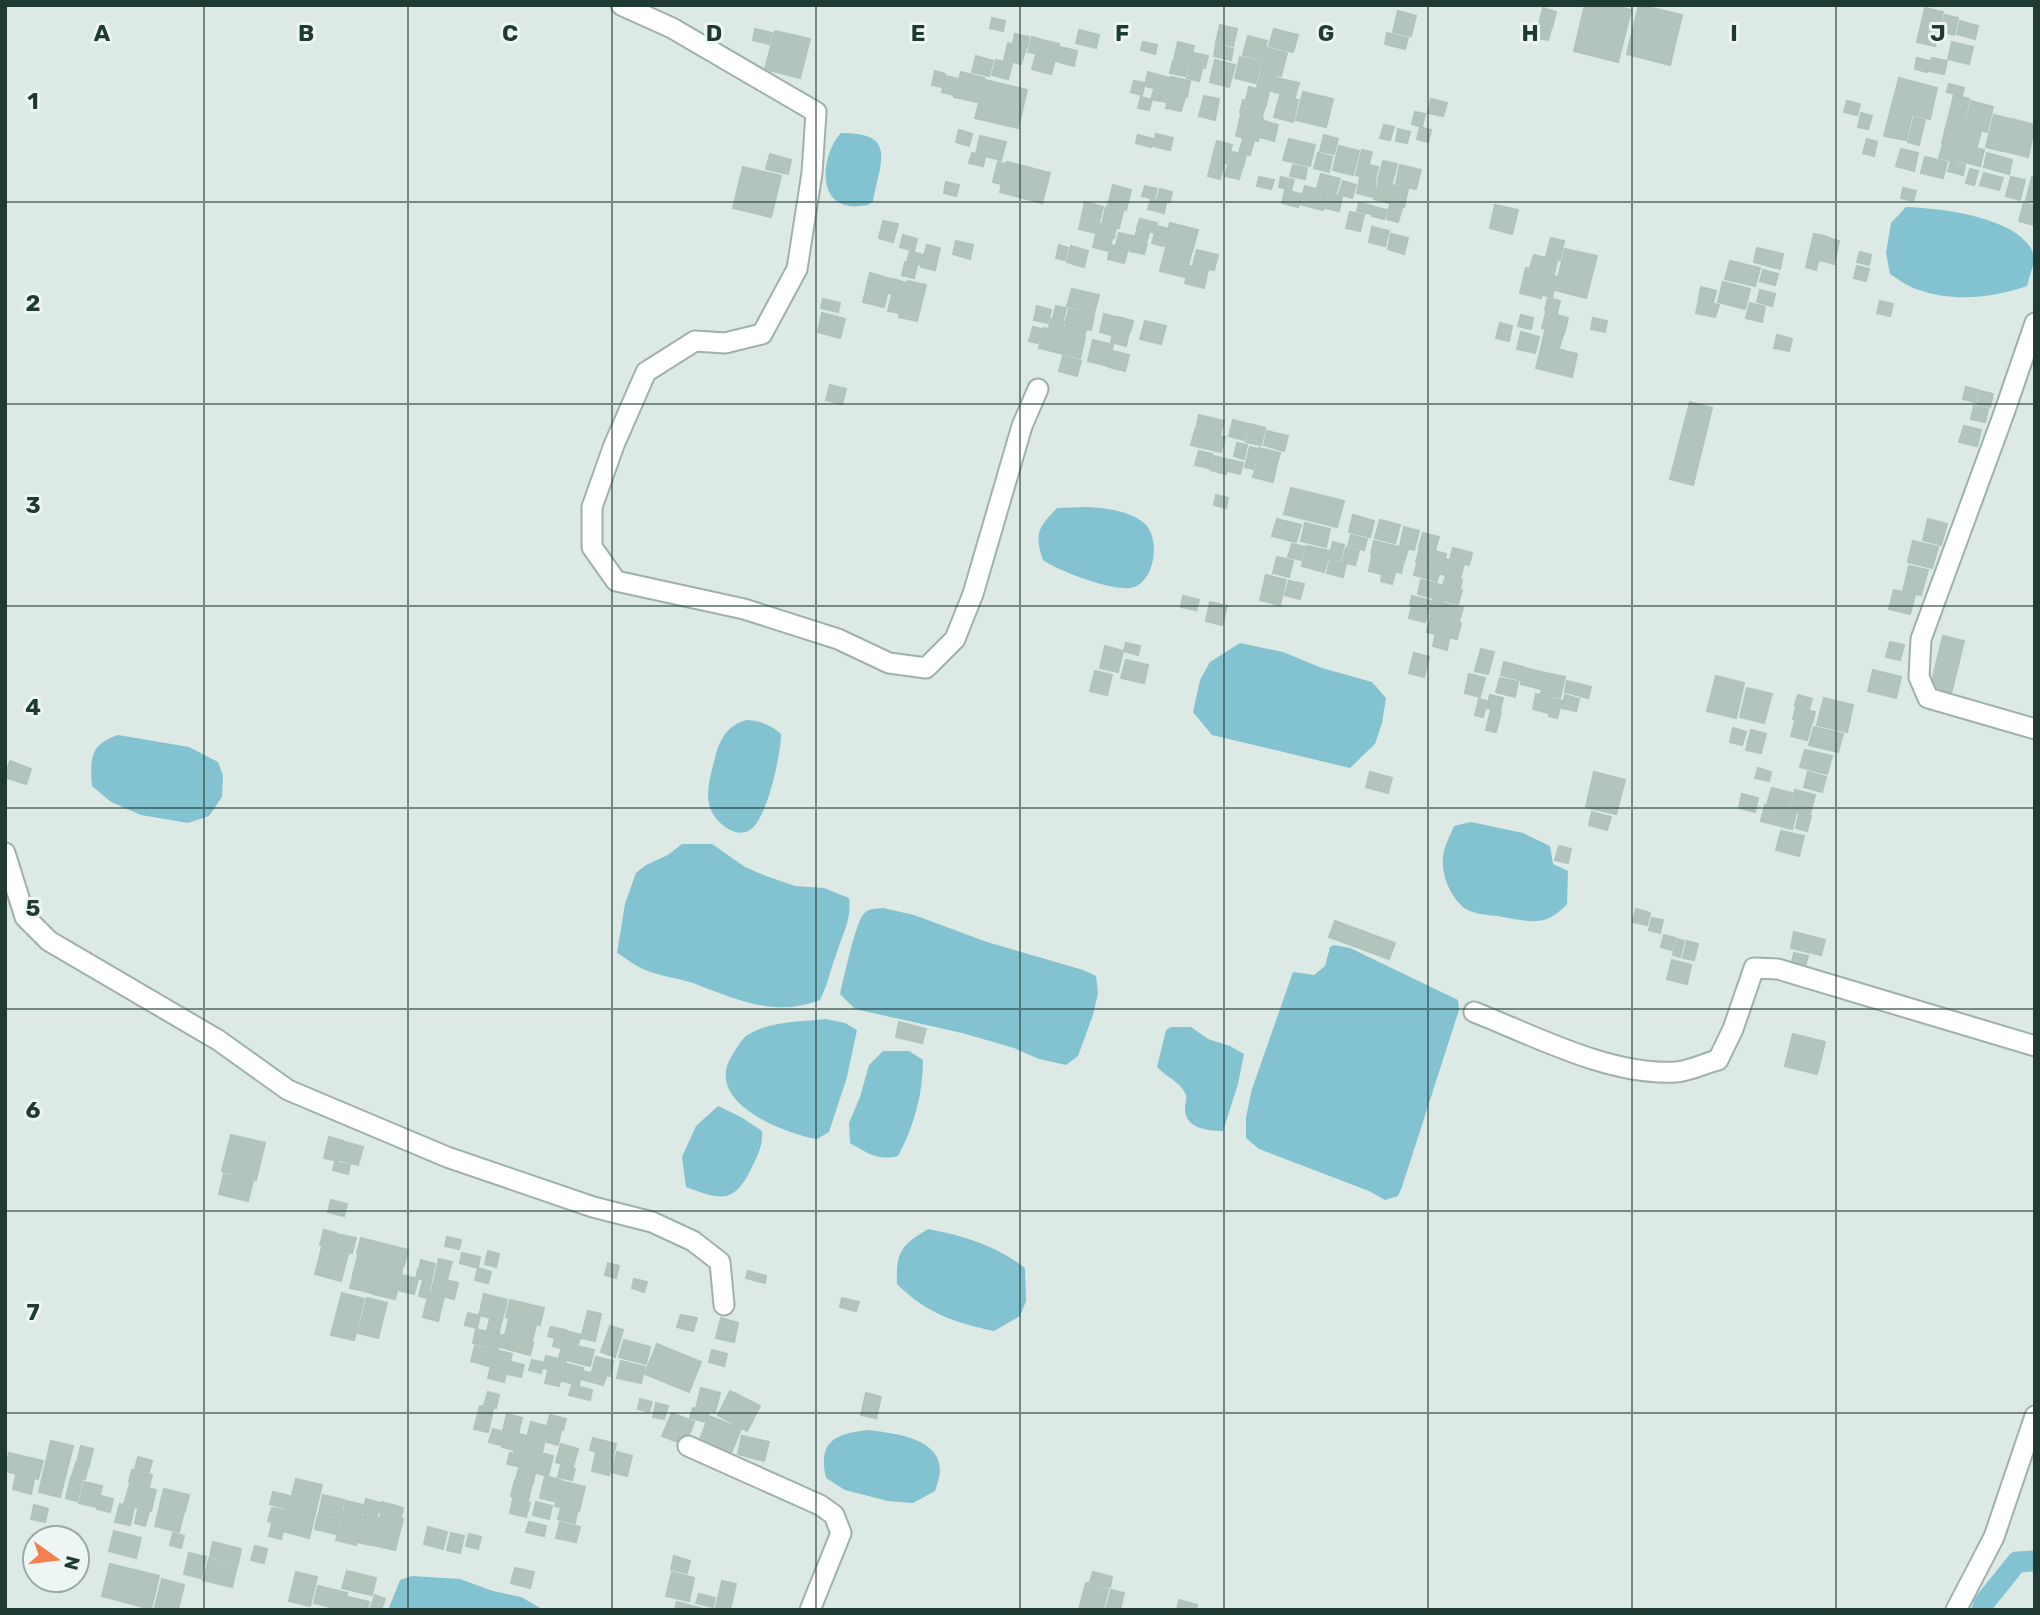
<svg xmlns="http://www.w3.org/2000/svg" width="2040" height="1615" font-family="Rubik,sans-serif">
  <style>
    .water { fill: #83c2d1 }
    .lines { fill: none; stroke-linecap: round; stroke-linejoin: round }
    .canal { stroke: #83c2d1; stroke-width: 21 }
    .building { fill: #b3c4bd; stroke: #b0c3bc; stroke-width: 2 }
    .street-casing { stroke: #a0b1ab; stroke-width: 23 }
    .street { stroke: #fff; stroke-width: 19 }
    .grid { fill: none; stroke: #1f3933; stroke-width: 2; stroke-opacity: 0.55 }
    .grid-label { font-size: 23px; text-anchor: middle; font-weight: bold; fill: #1f3933; stroke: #edf6f2; stroke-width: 6; stroke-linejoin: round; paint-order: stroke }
  </style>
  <rect width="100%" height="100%" fill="#dde9e4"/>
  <g class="water">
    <path d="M841,133C897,133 881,160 873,201L868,205C860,206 848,208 840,203C816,191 826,148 841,133Z"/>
    <path d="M1906,207C1939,208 2005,216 2027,243C2031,247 2033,253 2035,258L2027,286C1993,298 1953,302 1919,290C1909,287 1899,280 1890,274L1886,253L1891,223Z"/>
    <path d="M1088,507C1105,508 1132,511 1145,524C1161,539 1155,584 1130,588C1112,591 1058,571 1043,560C1034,533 1038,528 1057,508Z"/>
    <polygon points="1240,643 1283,652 1322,668 1372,682 1386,698 1382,723 1375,744 1350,768 1212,735 1193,712 1200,680 1210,662"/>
    <path d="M747,720C759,720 773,726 781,734C781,754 767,820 750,830C744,834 736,833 730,830C700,812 707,788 715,758C720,739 727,725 747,720Z"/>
    <path d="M118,735L189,747L218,762L223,776L222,797L209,816L188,823L141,815L111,802L92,786C90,757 90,745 118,735Z"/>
    <path d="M1471,822L1523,833L1550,846L1553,864L1568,871L1567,904C1546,927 1532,922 1503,917C1492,915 1476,915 1466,909C1451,899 1441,875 1443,857C1444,846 1450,836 1454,826Z"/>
    <path d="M682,844H712L745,867L766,876L795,886L824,888L849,898C852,918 843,933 837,952C830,971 829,981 820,1000C774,1018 736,999 693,983C677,978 660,976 645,970C635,966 626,958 617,953L625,904L636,873L646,865L668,855Z"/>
    <path d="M883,908L914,915L987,942L1083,970L1096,976L1098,993L1093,1015L1078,1056L1066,1065L1039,1059L1014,1048L962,1033L855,1009L840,994C843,981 856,922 863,915C868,908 875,909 883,908Z"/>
    <polygon points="1334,945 1350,948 1458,1000 1459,1010 1402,1187 1398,1196 1385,1200 1369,1191 1259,1149 1246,1138 1246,1117 1252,1089 1293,972 1314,975 1325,966 1330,947"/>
    <path d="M826,1019L845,1023L857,1030L847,1077L829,1132L817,1139C782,1133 701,1101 733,1054C737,1048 741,1040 746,1036C767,1021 802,1022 826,1019Z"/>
    <path d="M1171,1027H1191L1208,1039L1230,1046L1244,1054L1238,1084L1223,1131C1207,1131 1185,1128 1185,1109C1185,1103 1188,1098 1185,1093C1180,1082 1165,1076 1157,1067L1166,1030Z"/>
    <path d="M883,1051H909L923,1060C923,1094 914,1126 898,1156C878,1161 867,1153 850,1143L849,1123L860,1097L869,1065Z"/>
    <path d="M718,1106L741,1117L762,1131C763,1145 758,1155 752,1167C734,1205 721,1200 686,1187L682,1157L696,1126Z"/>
    <path d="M928,1229C964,1236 995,1245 1025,1268L1026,1301L1020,1316L994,1331C955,1323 926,1313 897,1284C896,1252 900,1246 928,1229Z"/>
    <path d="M868,1430C891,1433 940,1437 940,1470C940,1476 937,1485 935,1491L913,1503L888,1501L845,1490L826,1478C818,1441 834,1434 868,1430Z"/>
    <polygon points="412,1576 460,1579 493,1591 521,1597 544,1610 388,1610 400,1580"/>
  </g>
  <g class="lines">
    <polyline class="canal" points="1982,1610 1984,1603 2017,1562 2035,1561"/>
  </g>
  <g class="building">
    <polygon points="1585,5 1613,5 1631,10 1618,62 1574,51"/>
    <polygon points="1639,5 1682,15 1670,65 1627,54"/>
    <polygon points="1543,8 1556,12 1552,28 1539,24"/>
    <polygon points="1925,8 1943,12 1935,46 1917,42"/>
    <polygon points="1398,11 1416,16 1411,36 1393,32"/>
    <polygon points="1945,15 1958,18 1954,35 1941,31"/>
    <polygon points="992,18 1005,21 1003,31 990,28"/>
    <polygon points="1960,21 1978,26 1975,39 1957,34"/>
    <polygon points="1220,25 1237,29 1233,46 1216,42"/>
    <polygon points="1538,26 1551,29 1548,40 1535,37"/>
    <polygon points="755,29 772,33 769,44 753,40"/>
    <polygon points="1274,29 1298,35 1293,52 1269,46"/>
    <polygon points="1079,30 1099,35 1096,48 1076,43"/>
    <polygon points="775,31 810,39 800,78 765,69"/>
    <polygon points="1387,33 1408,38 1405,49 1385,44"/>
    <polygon points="1015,34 1029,37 1027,47 1013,43"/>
    <polygon points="1248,36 1267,41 1262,60 1243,55"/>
    <polygon points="1032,37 1046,41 1043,55 1028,52"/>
    <polygon points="1047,41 1059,44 1056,59 1043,56"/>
    <polygon points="1143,42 1157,45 1155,54 1141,50"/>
    <polygon points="1178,42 1194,46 1190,64 1174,60"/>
    <polygon points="1952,42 1973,47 1969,64 1948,59"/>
    <polygon points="1008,43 1026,48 1021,64 1004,60"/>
    <polygon points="1216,44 1233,49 1231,60 1214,56"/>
    <polygon points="1060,47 1077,51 1074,66 1056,61"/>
    <polygon points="1267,48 1287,53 1281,76 1261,71"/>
    <polygon points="1194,53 1208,56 1205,68 1191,65"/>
    <polygon points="1036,55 1055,60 1051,74 1032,69"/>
    <polygon points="976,56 993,61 989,76 972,72"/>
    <polygon points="1240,57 1261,62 1256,83 1235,78"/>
    <polygon points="1917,58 1930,61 1927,72 1915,69"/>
    <polygon points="1932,58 1947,61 1944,74 1929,71"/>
    <polygon points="996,60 1012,64 1008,79 992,75"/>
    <polygon points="1215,60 1235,65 1229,87 1210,82"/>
    <polygon points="1173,61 1188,65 1185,76 1170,73"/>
    <polygon points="1190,66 1202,69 1199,81 1187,78"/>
    <polygon points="935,71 945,74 942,87 932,85"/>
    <polygon points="961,72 984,78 978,102 954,97"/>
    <polygon points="1148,72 1169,78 1165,91 1145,86"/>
    <polygon points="1261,73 1276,77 1272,91 1257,88"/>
    <polygon points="946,76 958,79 954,95 942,92"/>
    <polygon points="1171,77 1190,81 1187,97 1167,92"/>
    <polygon points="1277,78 1299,83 1295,97 1274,92"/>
    <polygon points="1899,78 1937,88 1930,119 1912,114 1906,140 1884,136"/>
    <polygon points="985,80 1027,90 1018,128 975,118"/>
    <polygon points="1134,81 1145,83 1142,95 1131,92"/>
    <polygon points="1949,84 1964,88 1962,96 1947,92"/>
    <polygon points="1249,87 1269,92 1266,105 1246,100"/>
    <polygon points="1154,90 1168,93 1166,102 1151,99"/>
    <polygon points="1303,92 1333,99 1326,127 1296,120"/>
    <polygon points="1170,93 1185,97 1181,111 1166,108"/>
    <polygon points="1280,95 1298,100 1293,122 1274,117"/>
    <polygon points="1954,95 1969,99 1958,147 1942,143"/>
    <polygon points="1204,96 1219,99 1215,120 1199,116"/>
    <polygon points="1141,97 1152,100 1149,110 1138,108"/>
    <polygon points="1431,99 1447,103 1443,116 1428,113"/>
    <polygon points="1243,100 1265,106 1262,117 1240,112"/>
    <polygon points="1847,101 1860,104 1857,115 1844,112"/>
    <polygon points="1971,101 1993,107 1987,132 1965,126"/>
    <polygon points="1415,112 1425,114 1422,127 1412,124"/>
    <polygon points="1861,113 1872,116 1868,129 1858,127"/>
    <polygon points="1241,114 1263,119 1258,141 1236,136"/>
    <polygon points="1994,115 2010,119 2002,151 1986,147"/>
    <polygon points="1914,117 1925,120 1919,145 1908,142"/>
    <polygon points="2012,119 2035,125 2028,157 2004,151"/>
    <polygon points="1264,121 1278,125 1274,141 1260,137"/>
    <polygon points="1384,125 1394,127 1390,140 1380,138"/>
    <polygon points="1420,127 1431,130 1428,142 1417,139"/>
    <polygon points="1964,127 1981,131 1977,146 1960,142"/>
    <polygon points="1398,129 1410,132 1407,143 1396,141"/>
    <polygon points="959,130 972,134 969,146 956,142"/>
    <polygon points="1156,134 1173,138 1170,150 1153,146"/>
    <polygon points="1138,135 1153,139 1151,147 1136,143"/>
    <polygon points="1324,135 1338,139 1334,154 1320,151"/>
    <polygon points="980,136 1006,142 1001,160 976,154"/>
    <polygon points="1243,139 1254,141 1250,155 1239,152"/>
    <polygon points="1289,139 1315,145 1310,166 1283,160"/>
    <polygon points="1867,139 1877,142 1874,156 1863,153"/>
    <polygon points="1217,141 1232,145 1227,163 1212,159"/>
    <polygon points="1943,144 1957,148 1954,161 1939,158"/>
    <polygon points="1960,144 1984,150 1980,166 1956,160"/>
    <polygon points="1339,146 1359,151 1353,175 1333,170"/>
    <polygon points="1901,149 1918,153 1914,171 1896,166"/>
    <polygon points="1362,150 1372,152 1369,164 1359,161"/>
    <polygon points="1232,152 1246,155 1243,167 1229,164"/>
    <polygon points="972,153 985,157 983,166 969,163"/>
    <polygon points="1318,153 1332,157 1329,172 1314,168"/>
    <polygon points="1987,153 2012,160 2009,174 1984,167"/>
    <polygon points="770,154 791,160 788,174 766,169"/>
    <polygon points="1925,157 1947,162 1943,178 1921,173"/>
    <polygon points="1212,161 1224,164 1220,179 1208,176"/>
    <polygon points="1383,161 1397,164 1392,183 1378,180"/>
    <polygon points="1951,161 1965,165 1963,175 1948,171"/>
    <polygon points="998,162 1006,164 1001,184 993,182"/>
    <polygon points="1007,162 1050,173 1042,203 1000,192"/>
    <polygon points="1359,163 1378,167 1375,180 1356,175"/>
    <polygon points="1228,165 1242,168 1239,179 1225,176"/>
    <polygon points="1293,165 1307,168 1305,179 1290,176"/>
    <polygon points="1400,165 1421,170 1416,189 1396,184"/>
    <polygon points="743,167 781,176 771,217 733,208"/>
    <polygon points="1970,169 1978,171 1974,185 1966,183"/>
    <polygon points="1984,173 2003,178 1999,190 1980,185"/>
    <polygon points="1321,174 1340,179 1336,193 1317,188"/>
    <polygon points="1259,177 1274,180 1271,189 1257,186"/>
    <polygon points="1281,177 1294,180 1291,190 1279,187"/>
    <polygon points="2011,177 2025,180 2020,200 2006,196"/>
    <polygon points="2032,177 2035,178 2035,202 2026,200"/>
    <polygon points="1360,178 1376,182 1373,197 1357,193"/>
    <polygon points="1343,181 1356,185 1352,198 1339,194"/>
    <polygon points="946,182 959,185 956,196 944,193"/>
    <polygon points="1379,182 1408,189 1404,207 1374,199"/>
    <polygon points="1113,185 1131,190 1126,210 1108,205"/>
    <polygon points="1145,186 1157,189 1154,199 1142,196"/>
    <polygon points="1305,186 1327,192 1323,210 1300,204"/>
    <polygon points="1903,188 1916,191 1913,201 1901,198"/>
    <polygon points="1160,189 1172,192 1170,202 1157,199"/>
    <polygon points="1285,190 1301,194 1298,207 1282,203"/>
    <polygon points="1329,193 1342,197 1339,211 1325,208"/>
    <polygon points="1151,199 1166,203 1164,213 1148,209"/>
    <polygon points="1085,202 1103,207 1096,233 1079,229"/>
    <polygon points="1359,203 1373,206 1371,214 1357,211"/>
    <polygon points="2024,203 2035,206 2034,225 2019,221"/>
    <polygon points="1390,205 1402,208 1398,222 1387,219"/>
    <polygon points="1495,205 1518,210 1512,234 1490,228"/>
    <polygon points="1106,207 1123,211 1119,228 1102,224"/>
    <polygon points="1374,207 1387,210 1384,219 1372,216"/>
    <polygon points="1350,212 1364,215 1360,231 1346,228"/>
    <polygon points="1140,219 1157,223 1155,233 1137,228"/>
    <polygon points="883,221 898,224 893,242 879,238"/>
    <polygon points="1170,223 1198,230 1192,252 1165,245"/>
    <polygon points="1100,224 1116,228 1114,238 1097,234"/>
    <polygon points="1157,226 1168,229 1163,246 1152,243"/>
    <polygon points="1372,227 1389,231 1385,246 1369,242"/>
    <polygon points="1137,230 1149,233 1146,243 1134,240"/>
    <polygon points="1119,233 1133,236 1130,248 1116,245"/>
    <polygon points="1391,234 1408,238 1404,254 1388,249"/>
    <polygon points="1814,234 1825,236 1816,270 1806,267"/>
    <polygon points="903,235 917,239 914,251 900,247"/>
    <polygon points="1096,235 1112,239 1109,251 1093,247"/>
    <polygon points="1826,237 1839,241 1834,264 1820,260"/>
    <polygon points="1551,238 1564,241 1560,260 1546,257"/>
    <polygon points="1133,240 1147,244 1144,254 1130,251"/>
    <polygon points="956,241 973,245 970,259 953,254"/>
    <polygon points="927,245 940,248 935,270 921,267"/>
    <polygon points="1059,245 1068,248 1065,260 1056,258"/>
    <polygon points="1111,245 1128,249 1124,263 1108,259"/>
    <polygon points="1071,246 1088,251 1084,267 1067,262"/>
    <polygon points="1166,247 1191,254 1185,277 1160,271"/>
    <polygon points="1757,248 1783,254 1780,269 1754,262"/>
    <polygon points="1565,249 1597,256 1586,298 1555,290"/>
    <polygon points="1197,250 1218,255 1214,270 1193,265"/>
    <polygon points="910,251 923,255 920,265 907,262"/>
    <polygon points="1860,252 1871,255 1869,265 1857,262"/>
    <polygon points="1534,255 1557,261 1554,274 1530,268"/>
    <polygon points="1730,261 1760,268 1755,286 1725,279"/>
    <polygon points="905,262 917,265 914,278 902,275"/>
    <polygon points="1190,266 1208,270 1204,288 1185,283"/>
    <polygon points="1857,266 1869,269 1866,281 1854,278"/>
    <polygon points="1526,268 1547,274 1541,298 1520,293"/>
    <polygon points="1763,270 1778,274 1775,285 1760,281"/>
    <polygon points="870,273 891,279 884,307 863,302"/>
    <polygon points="1548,274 1557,277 1552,297 1543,295"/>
    <polygon points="893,279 906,283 903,296 889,293"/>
    <polygon points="908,281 926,285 917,321 899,317"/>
    <polygon points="1723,282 1750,289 1745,309 1718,302"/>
    <polygon points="1701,287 1716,291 1713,302 1699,298"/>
    <polygon points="1072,289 1099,295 1094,313 1067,306"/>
    <polygon points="1760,290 1775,294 1772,306 1757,302"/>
    <polygon points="892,295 903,297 899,313 888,311"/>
    <polygon points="1548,298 1560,301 1557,313 1545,310"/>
    <polygon points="823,299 840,303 838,312 821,308"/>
    <polygon points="1699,300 1719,305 1715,317 1696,313"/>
    <polygon points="1880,301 1893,304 1890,316 1877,313"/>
    <polygon points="1750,303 1765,307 1762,322 1746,318"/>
    <polygon points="1037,306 1051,310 1048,323 1034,320"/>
    <polygon points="1056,306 1066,308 1063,320 1053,318"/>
    <polygon points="1069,309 1094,315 1091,330 1065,324"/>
    <polygon points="1546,312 1568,318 1564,334 1542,328"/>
    <polygon points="822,313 845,319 840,338 818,332"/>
    <polygon points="1104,314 1116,317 1112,335 1100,332"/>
    <polygon points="1521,315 1533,318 1531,329 1518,326"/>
    <polygon points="1118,317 1133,321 1130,332 1115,328"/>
    <polygon points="1593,318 1607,321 1605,332 1591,329"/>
    <polygon points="1051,319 1064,322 1062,332 1049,328"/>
    <polygon points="1145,321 1166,326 1161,344 1140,339"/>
    <polygon points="1500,323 1512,326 1509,341 1496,338"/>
    <polygon points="1066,324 1086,330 1084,338 1064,332"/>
    <polygon points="1033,327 1042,329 1038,343 1029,341"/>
    <polygon points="1044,328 1085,338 1080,358 1039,348"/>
    <polygon points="1114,329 1129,333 1126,346 1111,342"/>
    <polygon points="1545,331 1563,335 1559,348 1542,344"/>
    <polygon points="1521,332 1539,337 1535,353 1517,349"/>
    <polygon points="1777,335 1792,339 1789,351 1774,348"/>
    <polygon points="1093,340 1113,345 1108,366 1088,361"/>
    <polygon points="1542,345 1577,354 1572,377 1536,368"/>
    <polygon points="1113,351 1129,355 1125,371 1109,367"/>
    <polygon points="1063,356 1081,361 1077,376 1059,371"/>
    <polygon points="830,385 846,389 842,404 826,400"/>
    <polygon points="1966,387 1978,390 1975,402 1963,399"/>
    <polygon points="1980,391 1993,394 1990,407 1977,404"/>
    <polygon points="1690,402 1712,408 1693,485 1670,479"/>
    <polygon points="1974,406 1988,409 1985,422 1971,419"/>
    <polygon points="1199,415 1224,421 1220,435 1196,429"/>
    <polygon points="1233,420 1248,424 1244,440 1229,436"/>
    <polygon points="1250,424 1265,428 1261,445 1246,442"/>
    <polygon points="1964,426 1981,430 1977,446 1959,442"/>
    <polygon points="1195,430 1225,437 1221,452 1191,445"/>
    <polygon points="1267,431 1288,436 1284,451 1264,445"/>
    <polygon points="1237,443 1247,445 1244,459 1234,456"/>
    <polygon points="1250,447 1258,449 1253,469 1245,467"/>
    <polygon points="1259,448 1280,453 1276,467 1256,462"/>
    <polygon points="1199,451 1212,454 1209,468 1195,465"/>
    <polygon points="1214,456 1229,460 1226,474 1210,470"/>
    <polygon points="1231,460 1243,463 1240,474 1228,471"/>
    <polygon points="1257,463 1276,468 1273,482 1253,477"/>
    <polygon points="1291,488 1344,501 1337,527 1284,514"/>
    <polygon points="1216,495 1228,498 1226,508 1214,505"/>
    <polygon points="1353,515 1374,521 1370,537 1349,532"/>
    <polygon points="1277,519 1301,525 1296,542 1272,536"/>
    <polygon points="1928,519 1947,524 1941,545 1923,540"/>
    <polygon points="1380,520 1400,525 1395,543 1375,538"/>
    <polygon points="1305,523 1330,529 1326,547 1301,541"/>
    <polygon points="1404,527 1419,531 1414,550 1400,546"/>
    <polygon points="1423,533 1439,537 1435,550 1419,547"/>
    <polygon points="1351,535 1367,539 1364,550 1348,546"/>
    <polygon points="1374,541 1408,549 1404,562 1371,554"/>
    <polygon points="1913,541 1938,547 1932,568 1908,562"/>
    <polygon points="1333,542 1344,545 1340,560 1329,558"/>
    <polygon points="1292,544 1305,547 1301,560 1288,557"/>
    <polygon points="1307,546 1330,551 1324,572 1302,566"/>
    <polygon points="1420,547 1446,554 1442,569 1416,562"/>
    <polygon points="1346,548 1359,551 1355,565 1342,562"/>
    <polygon points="1453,548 1472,553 1469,565 1450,560"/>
    <polygon points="1372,556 1385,559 1381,574 1369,571"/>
    <polygon points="1277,557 1293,561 1289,577 1273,573"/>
    <polygon points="1445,559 1464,564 1460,579 1441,574"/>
    <polygon points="1330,560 1346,564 1343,577 1327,573"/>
    <polygon points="1387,560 1403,564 1401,573 1384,569"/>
    <polygon points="1417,564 1440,570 1437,581 1414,575"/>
    <polygon points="1909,566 1928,570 1921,595 1903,591"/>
    <polygon points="1383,570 1395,573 1392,584 1381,581"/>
    <polygon points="1266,575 1286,580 1280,605 1260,600"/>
    <polygon points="1446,576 1462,580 1460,589 1443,585"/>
    <polygon points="1421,580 1436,583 1433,598 1418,594"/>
    <polygon points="1289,581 1304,584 1300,599 1285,595"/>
    <polygon points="1437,584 1447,587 1443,601 1434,598"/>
    <polygon points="1448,587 1462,590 1458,604 1444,600"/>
    <polygon points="1894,590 1915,595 1910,614 1889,609"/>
    <polygon points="1183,596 1199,600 1196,610 1181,607"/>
    <polygon points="1412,596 1431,601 1429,609 1410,605"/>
    <polygon points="1433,600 1463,608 1459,621 1430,614"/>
    <polygon points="1210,602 1227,606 1222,625 1206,621"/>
    <polygon points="1412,606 1428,610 1425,622 1409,618"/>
    <polygon points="1431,615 1461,623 1457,639 1427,632"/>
    <polygon points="1435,636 1449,639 1447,650 1433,646"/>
    <polygon points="1943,636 1964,641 1951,694 1930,689"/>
    <polygon points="1890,642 1904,645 1900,660 1886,657"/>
    <polygon points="1126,643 1140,646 1138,655 1124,651"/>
    <polygon points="1105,646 1123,651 1118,672 1100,668"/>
    <polygon points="1481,649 1494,652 1488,674 1475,671"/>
    <polygon points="1414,653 1429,657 1424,677 1409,673"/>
    <polygon points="1126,660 1148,665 1144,683 1121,678"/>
    <polygon points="1504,662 1523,667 1520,680 1501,675"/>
    <polygon points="1525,668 1545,673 1541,689 1521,684"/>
    <polygon points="1873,670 1901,677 1896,698 1868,691"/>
    <polygon points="1095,671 1112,675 1107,695 1090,691"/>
    <polygon points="1546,673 1565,677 1560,698 1541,693"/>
    <polygon points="1469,674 1485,678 1480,697 1465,693"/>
    <polygon points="1716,676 1744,683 1736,718 1707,711"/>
    <polygon points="1500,678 1518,682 1515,697 1496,692"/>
    <polygon points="1567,681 1591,687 1588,698 1565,692"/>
    <polygon points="1747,688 1772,694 1764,723 1740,717"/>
    <polygon points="1536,694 1552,698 1548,713 1533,709"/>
    <polygon points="1490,695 1503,698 1500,711 1487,708"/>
    <polygon points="1565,695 1579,699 1576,711 1562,708"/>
    <polygon points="1798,695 1812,699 1809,709 1795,705"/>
    <polygon points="1824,698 1853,705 1847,732 1817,725"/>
    <polygon points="1479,699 1487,701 1483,717 1475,715"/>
    <polygon points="1554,699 1562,701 1557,718 1549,716"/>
    <polygon points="1796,707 1815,712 1812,723 1793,719"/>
    <polygon points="1491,710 1501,712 1496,732 1486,730"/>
    <polygon points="1795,721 1811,725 1807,740 1791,736"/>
    <polygon points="1814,727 1843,734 1838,752 1809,745"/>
    <polygon points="1733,728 1746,732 1742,745 1730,742"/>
    <polygon points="1751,730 1766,734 1761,753 1746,750"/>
    <polygon points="1805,750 1832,756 1827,774 1800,767"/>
    <polygon points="10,761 31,769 26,784 5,777"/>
    <polygon points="1758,768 1771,772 1769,781 1755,778"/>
    <polygon points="1370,772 1392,778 1388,793 1366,787"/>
    <polygon points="1594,772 1625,780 1616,814 1586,807"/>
    <polygon points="1808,772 1826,777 1822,792 1804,787"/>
    <polygon points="1772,788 1792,793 1788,809 1767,804"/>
    <polygon points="1795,790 1815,795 1810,814 1790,810"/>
    <polygon points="1742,794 1758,798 1755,812 1739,808"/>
    <polygon points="1765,805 1796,813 1792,829 1761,821"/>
    <polygon points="1592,812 1611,817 1607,830 1589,825"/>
    <polygon points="1799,813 1811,816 1807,831 1796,828"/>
    <polygon points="1781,831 1804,836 1799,856 1776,850"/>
    <polygon points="1559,846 1571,849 1568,863 1555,860"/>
    <polygon points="1636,909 1650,913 1647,925 1633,922"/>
    <polygon points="1652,918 1663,920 1660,933 1649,930"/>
    <polygon points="1335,921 1395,943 1389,959 1329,937"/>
    <polygon points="1794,932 1825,940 1821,955 1791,948"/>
    <polygon points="1664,935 1675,938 1672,950 1661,947"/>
    <polygon points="1677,939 1684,941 1680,957 1673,955"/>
    <polygon points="1687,941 1698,944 1694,960 1683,958"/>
    <polygon points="1794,953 1808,956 1804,970 1791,966"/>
    <polygon points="1672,960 1691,965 1687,984 1667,979"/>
    <polygon points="899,1022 926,1029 922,1043 896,1037"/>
    <polygon points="1793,1034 1825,1042 1817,1074 1785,1066"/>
    <polygon points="231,1135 265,1143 256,1180 222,1171"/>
    <polygon points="329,1137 343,1141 338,1161 324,1158"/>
    <polygon points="345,1142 363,1147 358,1165 340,1160"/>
    <polygon points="335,1162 350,1165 348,1174 333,1170"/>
    <polygon points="224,1174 253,1181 248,1201 219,1194"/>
    <polygon points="331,1200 347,1204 344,1216 328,1212"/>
    <polygon points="324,1230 336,1233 332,1248 320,1245"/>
    <polygon points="337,1234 356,1238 352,1253 334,1248"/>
    <polygon points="447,1237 461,1240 459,1249 445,1246"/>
    <polygon points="361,1238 408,1250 404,1265 357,1253"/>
    <polygon points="322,1247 348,1254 341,1281 315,1274"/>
    <polygon points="488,1251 499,1254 496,1267 485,1264"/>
    <polygon points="462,1253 480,1257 478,1268 460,1263"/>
    <polygon points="358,1255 403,1266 398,1286 353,1275"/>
    <polygon points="439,1259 452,1262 447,1279 435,1276"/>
    <polygon points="421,1260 435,1264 433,1272 419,1269"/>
    <polygon points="608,1263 619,1266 616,1278 605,1275"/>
    <polygon points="478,1268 491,1272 488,1283 475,1280"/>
    <polygon points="418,1269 433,1273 431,1281 416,1278"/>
    <polygon points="748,1271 766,1276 765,1283 746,1278"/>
    <polygon points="402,1275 418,1279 414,1294 398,1290"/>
    <polygon points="353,1276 375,1281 372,1293 350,1288"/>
    <polygon points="435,1277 458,1283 454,1299 431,1293"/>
    <polygon points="634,1279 647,1282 644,1292 632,1288"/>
    <polygon points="423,1280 431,1282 427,1298 419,1296"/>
    <polygon points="377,1282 398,1287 395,1299 373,1294"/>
    <polygon points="342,1293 364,1299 354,1340 331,1335"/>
    <polygon points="429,1293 444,1297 438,1321 423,1317"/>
    <polygon points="484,1294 507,1300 504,1313 481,1307"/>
    <polygon points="367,1298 387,1303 378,1338 358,1333"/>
    <polygon points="842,1298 859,1302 856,1311 840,1307"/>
    <polygon points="510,1300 544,1308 540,1325 506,1317"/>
    <polygon points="481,1308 503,1314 502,1321 479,1315"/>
    <polygon points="588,1311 601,1314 595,1341 581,1338"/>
    <polygon points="468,1313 480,1316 477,1328 465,1325"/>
    <polygon points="681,1315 697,1318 693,1331 677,1327"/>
    <polygon points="721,1318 738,1323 734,1342 716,1338"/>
    <polygon points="490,1319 501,1322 499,1333 487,1330"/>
    <polygon points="509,1319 536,1326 532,1341 505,1335"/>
    <polygon points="610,1326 623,1330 615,1357 601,1352"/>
    <polygon points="551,1327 566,1330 561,1348 553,1346 555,1338 548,1336"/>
    <polygon points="476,1329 501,1335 498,1349 473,1343"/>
    <polygon points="566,1331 581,1335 578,1344 564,1341"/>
    <polygon points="503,1335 533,1343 530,1355 500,1347"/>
    <polygon points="624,1340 650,1347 646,1364 619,1357"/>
    <polygon points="563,1343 594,1350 590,1366 559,1358"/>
    <polygon points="657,1344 701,1362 689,1392 645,1374"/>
    <polygon points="475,1346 493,1350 489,1366 471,1361"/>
    <polygon points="495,1350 512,1354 509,1365 492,1361"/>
    <polygon points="712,1350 727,1354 724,1366 709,1362"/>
    <polygon points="546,1356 566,1361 563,1373 543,1368"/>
    <polygon points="596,1357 613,1361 610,1376 592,1371"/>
    <polygon points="532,1360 544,1363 541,1373 529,1370"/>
    <polygon points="621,1361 645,1367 641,1383 617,1378"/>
    <polygon points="492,1362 508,1366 504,1382 488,1378"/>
    <polygon points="511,1362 524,1365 521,1377 508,1374"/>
    <polygon points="567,1364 583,1368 579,1385 562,1381"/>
    <polygon points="548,1371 562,1375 559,1386 545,1383"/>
    <polygon points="583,1371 606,1377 603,1385 581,1379"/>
    <polygon points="572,1385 592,1390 590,1400 569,1395"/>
    <polygon points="701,1388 720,1393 715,1412 696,1408"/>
    <polygon points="730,1391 760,1406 747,1431 718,1415"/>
    <polygon points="488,1392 499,1395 496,1408 484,1405"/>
    <polygon points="866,1393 881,1397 876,1418 861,1415"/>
    <polygon points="640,1399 652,1402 649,1412 638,1409"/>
    <polygon points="656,1403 668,1406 664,1419 653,1417"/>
    <polygon points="480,1406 493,1409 488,1432 474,1429"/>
    <polygon points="693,1408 709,1412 706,1422 690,1418"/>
    <polygon points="672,1413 694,1422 685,1445 662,1436"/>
    <polygon points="507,1414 522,1418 518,1434 503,1430"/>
    <polygon points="550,1415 566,1419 563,1430 547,1426"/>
    <polygon points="709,1416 741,1429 730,1455 699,1442"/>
    <polygon points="531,1422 550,1427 547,1439 528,1434"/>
    <polygon points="551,1428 561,1430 558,1445 547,1442"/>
    <polygon points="493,1429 504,1432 501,1445 489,1442"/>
    <polygon points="505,1432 518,1435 514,1450 502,1447"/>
    <polygon points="519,1434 527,1436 522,1455 514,1453"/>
    <polygon points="528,1436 545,1440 542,1452 525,1448"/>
    <polygon points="742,1436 769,1442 764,1461 738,1454"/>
    <polygon points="593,1438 616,1444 613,1456 590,1450"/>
    <polygon points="51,1441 73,1446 60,1497 39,1492"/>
    <polygon points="561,1444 578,1449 573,1467 556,1462"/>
    <polygon points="81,1446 93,1449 89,1466 77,1462"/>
    <polygon points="524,1448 541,1452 537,1467 521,1463"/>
    <polygon points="617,1452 632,1456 627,1476 612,1472"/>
    <polygon points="9,1453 43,1461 38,1479 5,1471"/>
    <polygon points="510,1453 521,1455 518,1466 507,1464"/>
    <polygon points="541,1453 553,1456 548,1476 536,1473"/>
    <polygon points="596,1453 613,1458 609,1475 592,1471"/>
    <polygon points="138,1457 152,1461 149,1472 135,1469"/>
    <polygon points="76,1463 88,1467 85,1479 72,1476"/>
    <polygon points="520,1464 536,1468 533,1483 516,1479"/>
    <polygon points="561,1465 575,1469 572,1480 558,1477"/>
    <polygon points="132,1470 152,1475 149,1487 129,1482"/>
    <polygon points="16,1475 34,1479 31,1494 13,1489"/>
    <polygon points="545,1476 560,1480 554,1501 540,1498"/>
    <polygon points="71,1477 82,1480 77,1501 66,1498"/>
    <polygon points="296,1479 322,1485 309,1538 283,1531"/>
    <polygon points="515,1480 532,1484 528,1501 511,1496"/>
    <polygon points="561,1481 585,1487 579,1511 555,1506"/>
    <polygon points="84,1482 102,1486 97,1507 79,1503"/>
    <polygon points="130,1484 156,1490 151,1511 124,1504"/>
    <polygon points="164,1489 189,1495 185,1511 160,1505"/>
    <polygon points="273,1492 290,1496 287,1509 270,1504"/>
    <polygon points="323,1495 344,1500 340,1518 319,1513"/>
    <polygon points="101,1496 113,1499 110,1512 97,1509"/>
    <polygon points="366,1499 380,1503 377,1516 363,1513"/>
    <polygon points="513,1499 530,1503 526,1517 510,1513"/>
    <polygon points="346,1501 363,1505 361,1515 344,1511"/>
    <polygon points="382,1502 403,1508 401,1517 380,1512"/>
    <polygon points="536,1502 552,1506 549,1519 533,1515"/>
    <polygon points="120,1504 134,1508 130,1525 115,1522"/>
    <polygon points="34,1505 48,1509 45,1522 31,1519"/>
    <polygon points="160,1506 184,1512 179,1532 155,1526"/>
    <polygon points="272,1508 287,1511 283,1525 268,1521"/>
    <polygon points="561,1508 577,1512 575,1523 558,1519"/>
    <polygon points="138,1509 149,1512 145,1526 135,1523"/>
    <polygon points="343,1512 362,1517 359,1530 340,1526"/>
    <polygon points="381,1514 403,1519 395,1550 373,1545"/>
    <polygon points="318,1515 339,1520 336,1534 315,1529"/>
    <polygon points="364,1515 378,1518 371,1545 357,1542"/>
    <polygon points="529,1522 546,1526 544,1536 526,1532"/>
    <polygon points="560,1522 580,1527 576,1542 556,1538"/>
    <polygon points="272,1524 284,1527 281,1539 269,1536"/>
    <polygon points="340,1526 359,1531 356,1545 336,1540"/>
    <polygon points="428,1527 447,1532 443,1549 424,1544"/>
    <polygon points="114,1531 141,1538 136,1558 109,1551"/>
    <polygon points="173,1533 184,1536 181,1548 170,1545"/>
    <polygon points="451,1533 464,1536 460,1553 447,1550"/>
    <polygon points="469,1534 481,1537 478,1549 466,1546"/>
    <polygon points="213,1542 241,1549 238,1564 210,1557"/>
    <polygon points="255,1546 267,1549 264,1563 251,1560"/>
    <polygon points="189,1553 206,1557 201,1578 184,1574"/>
    <polygon points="674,1556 690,1561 687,1573 671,1569"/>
    <polygon points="209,1559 237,1566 232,1587 203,1580"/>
    <polygon points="110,1564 159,1576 151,1609 102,1596"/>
    <polygon points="515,1568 534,1572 530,1588 511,1583"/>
    <polygon points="347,1571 376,1578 372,1595 342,1588"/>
    <polygon points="296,1572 317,1577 310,1606 289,1601"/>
    <polygon points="672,1572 694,1578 689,1601 666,1596"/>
    <polygon points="1093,1572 1112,1577 1110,1587 1090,1582"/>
    <polygon points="162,1579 184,1585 178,1610 155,1607"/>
    <polygon points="722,1581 736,1584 730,1610 716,1607"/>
    <polygon points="1086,1583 1108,1589 1103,1610 1079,1609"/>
    <polygon points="318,1586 347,1593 343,1610 314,1603"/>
    <polygon points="1111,1590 1124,1593 1120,1610 1106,1610"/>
    <polygon points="699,1594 715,1598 713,1607 696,1603"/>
    <polygon points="375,1595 385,1599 381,1610 370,1610"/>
    <polygon points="348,1597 369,1602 367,1610 345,1610"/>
    <polygon points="1179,1600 1197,1605 1196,1610 1177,1610"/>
    <polygon points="677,1602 707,1610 675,1610"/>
  </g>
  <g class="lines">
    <defs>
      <g id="street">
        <polyline points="621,5 672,28 816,112 812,173 797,269 762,334 725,343 695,341 646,372 614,445 592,507 592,547 616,581 744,609 838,639 889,663 926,668 955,639 973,594 1022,426 1038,389"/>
        <polyline points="2035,323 2003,416 1921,639 1919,677 1928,698 2035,729"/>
        <polyline points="5,853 25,917 49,941 218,1040 288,1090 447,1157 593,1207 652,1222 693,1241 720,1262 724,1305"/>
        <path d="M1474,1012C1535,1036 1610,1076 1676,1072C1690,1071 1705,1063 1718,1060L1733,1029L1754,968L1778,969L2035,1046"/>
        <polyline points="688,1446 820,1505 834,1515 841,1533 810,1610"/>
        <polyline points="1956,1610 1994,1537 2035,1416"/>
      </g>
    </defs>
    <use href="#street" class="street-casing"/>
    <use href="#street" class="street"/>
  </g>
  <path class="grid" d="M204,5V1610M408,5V1610M612,5V1610M816,5V1610M1020,5V1610M1224,5V1610M1428,5V1610M1632,5V1610M1836,5V1610M5,202H2035M5,404H2035M5,606H2035M5,808H2035M5,1009H2035M5,1211H2035M5,1413H2035"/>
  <g class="grid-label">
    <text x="102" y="41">A</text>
    <text x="306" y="41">B</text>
    <text x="510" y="41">C</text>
    <text x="714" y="41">D</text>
    <text x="918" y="41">E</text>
    <text x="1122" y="41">F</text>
    <text x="1326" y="41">G</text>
    <text x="1530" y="41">H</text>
    <text x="1734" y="41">I</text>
    <text x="1938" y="41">J</text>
    <text x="33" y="109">1</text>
    <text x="33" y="311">2</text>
    <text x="33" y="513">3</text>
    <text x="33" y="715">4</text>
    <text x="33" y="916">5</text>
    <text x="33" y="1118">6</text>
    <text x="33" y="1320">7</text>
  </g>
  <rect width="2040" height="1615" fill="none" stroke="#1f3933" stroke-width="14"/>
  <g transform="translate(56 1559) rotate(104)"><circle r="33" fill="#edf6f2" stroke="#9baaa6" stroke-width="2"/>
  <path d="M0-5L12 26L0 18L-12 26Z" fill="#f47f50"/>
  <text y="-10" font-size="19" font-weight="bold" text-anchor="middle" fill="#1f3933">N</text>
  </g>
</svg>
